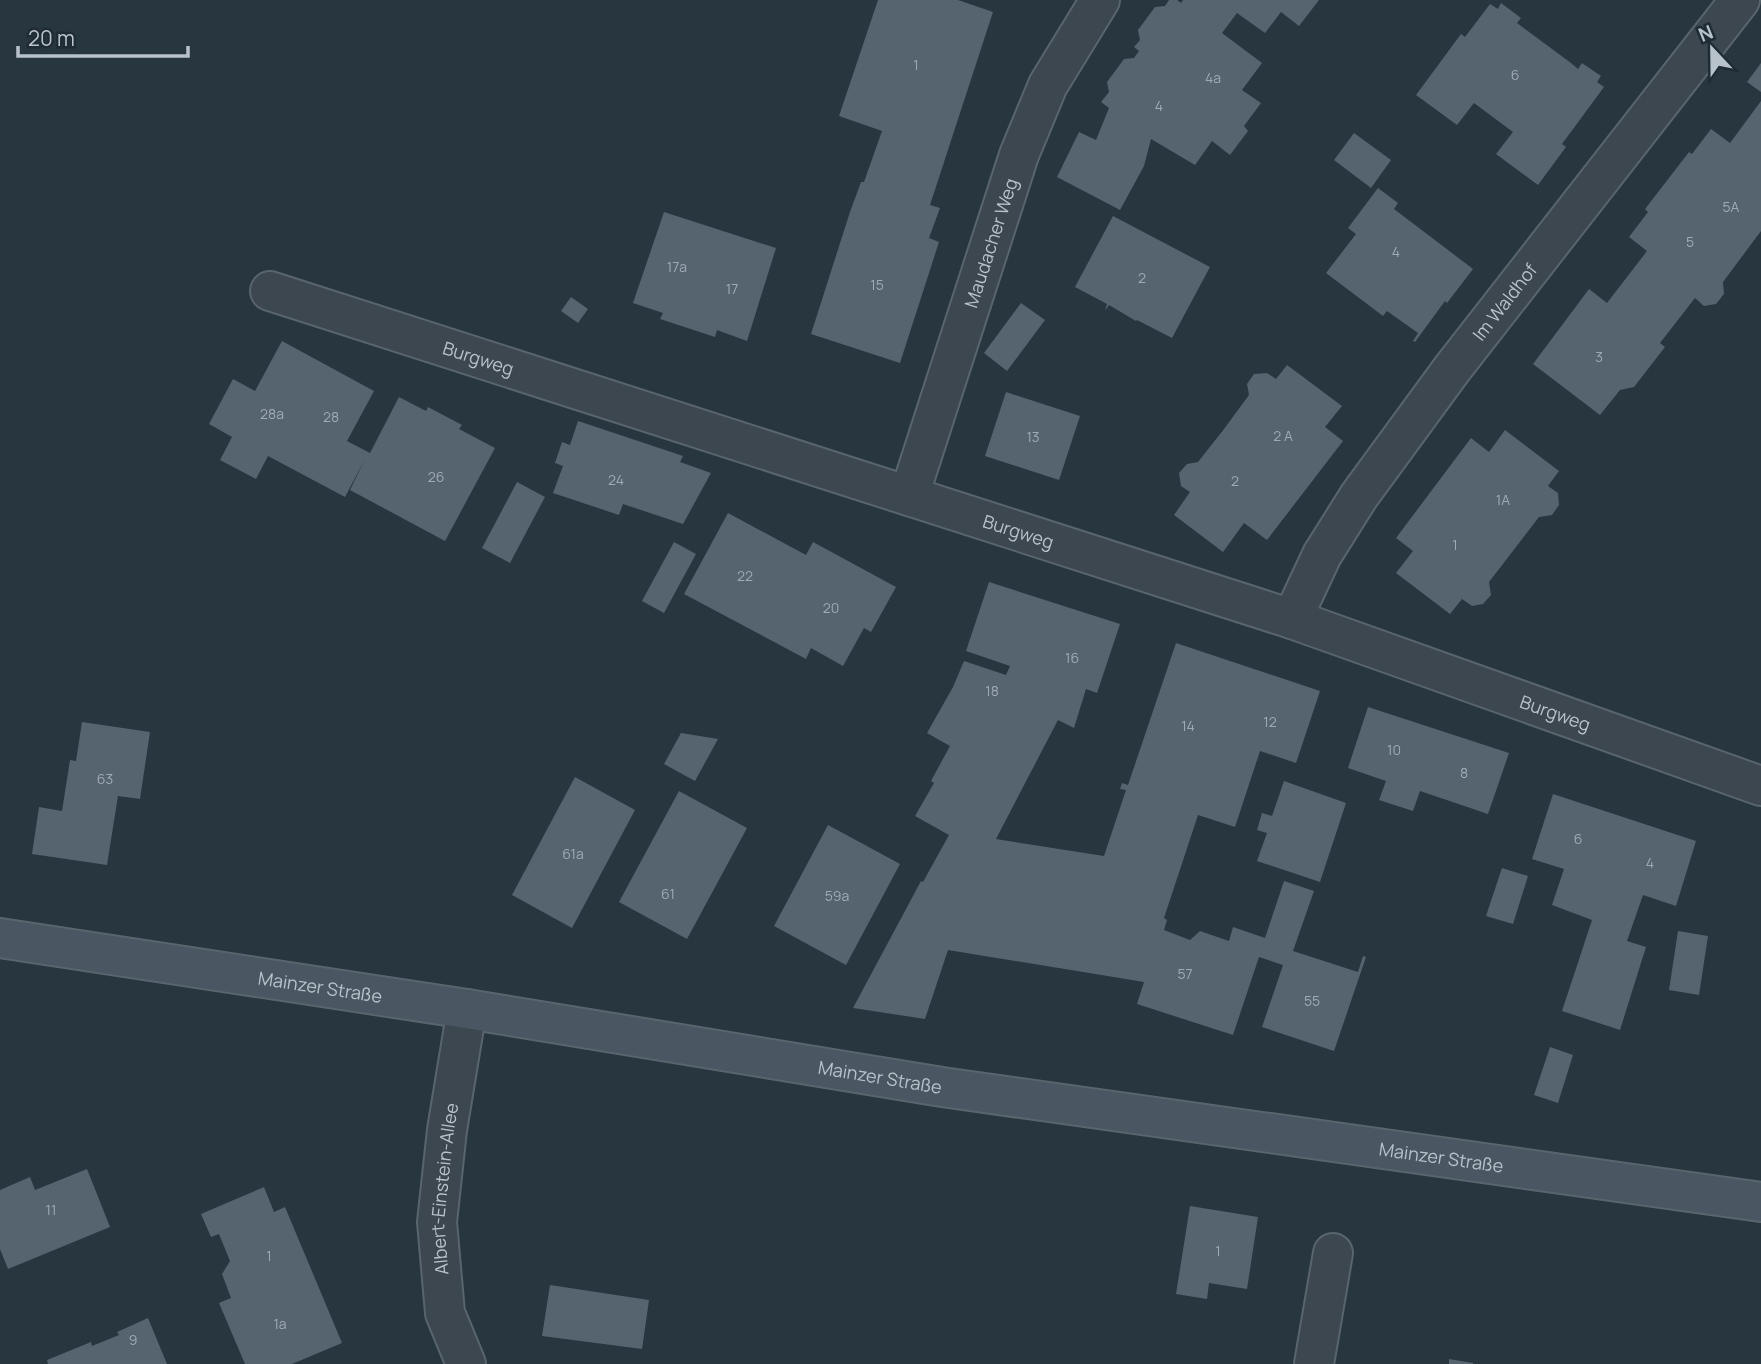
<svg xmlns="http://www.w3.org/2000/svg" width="1761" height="1364" font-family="Manrope,sans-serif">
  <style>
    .building { fill: #566470 }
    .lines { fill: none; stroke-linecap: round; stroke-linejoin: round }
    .minor-casing { stroke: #59656d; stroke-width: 42 }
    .secondary-casing { stroke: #59656d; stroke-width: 42 }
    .minor { stroke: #3c4750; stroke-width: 38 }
    .secondary { stroke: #4a5763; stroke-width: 38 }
    .labels { text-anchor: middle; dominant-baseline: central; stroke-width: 7; stroke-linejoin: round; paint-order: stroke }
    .number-label { font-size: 14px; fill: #a0aab4 }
    .street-label { font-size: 18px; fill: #b8c2ca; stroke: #202c35 }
  </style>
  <rect width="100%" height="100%" fill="#283640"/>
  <g class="building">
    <polygon points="878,0 958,0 993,12 930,205 940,208 929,238 939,242 900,363 811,334 850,212 861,182 864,182 882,131 839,116"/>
    <polygon points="1169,0 1177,0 1181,3 1183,0 1319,0 1299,26 1281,12 1265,33 1237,13 1222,33 1262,63 1242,90 1261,103 1244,126 1248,131 1230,155 1212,141 1195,165 1151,139 1144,166 1120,210 1057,177 1079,132 1096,140 1109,108 1101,102 1109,92 1107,82 1124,59 1134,58 1139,51 1134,47 1140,40 1138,30 1155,7 1165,6"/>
    <polygon points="1501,3 1521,18 1517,23 1571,63 1578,69 1582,63 1601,76 1597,82 1604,87 1562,144 1566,147 1538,185 1496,154 1513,132 1474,103 1457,125 1416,95 1461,34 1465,37 1490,4 1498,9"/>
    <polygon points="1761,63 1761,92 1747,82"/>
    <polygon points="1761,101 1761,231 1723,282 1724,294 1716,304 1704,306 1695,298 1660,343 1665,347 1634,387 1620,390 1600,415 1533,364 1589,289 1607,303 1647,251 1629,237 1648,212 1645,209 1689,152 1692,154 1711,129 1730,143"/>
    <polygon points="1354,133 1391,160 1371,188 1334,160"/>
    <polygon points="1378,188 1398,203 1394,209 1473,269 1447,303 1445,301 1415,342 1413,341 1418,333 1387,311 1383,316 1326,273 1356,234 1348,228"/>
    <polygon points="664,212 776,248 747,341 717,330 715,337 660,319 663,313 633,303"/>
    <polygon points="1113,216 1210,267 1172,338 1137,320 1136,321 1109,305 1105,311 1107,304 1075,287"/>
    <polygon points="571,297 588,309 578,323 561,311"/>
    <polygon points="1021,303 1045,320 1007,371 984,353"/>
    <polygon points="282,341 374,391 347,441 370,453 399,397 426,411 428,407 462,425 459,429 495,448 445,541 350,490 365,459 345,497 268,456 256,479 220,460 232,437 209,424 233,379 255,391"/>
    <polygon points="1287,365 1342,406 1325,427 1343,441 1267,540 1244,523 1223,552 1174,515 1190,492 1181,486 1179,473 1187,464 1198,462 1224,429 1249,395 1247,384 1254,374 1267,373 1276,379"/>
    <polygon points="1006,392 1080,416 1059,480 985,456"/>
    <polygon points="578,421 683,456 680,462 711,473 683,524 623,504 619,515 553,493 563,466 555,463 562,442 570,445"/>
    <polygon points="1505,430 1559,471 1548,486 1558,493 1559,505 1552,515 1539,517 1489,582 1491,595 1483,604 1472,606 1462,599 1450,614 1396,573 1413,551 1396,538 1471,438 1489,452"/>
    <polygon points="517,482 545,497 510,563 482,548"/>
    <polygon points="728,513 806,555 813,542 896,587 871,632 864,628 843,666 811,648 806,659 684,594"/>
    <polygon points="674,542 696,554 664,613 642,601"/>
    <polygon points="989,582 1120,624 1097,693 1086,689 1074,728 1058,720 996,839 1104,856 1126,790 1120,789 1122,783 1128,785 1176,643 1320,691 1296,763 1260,751 1235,827 1198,815 1164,918 1167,920 1164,930 1190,940 1200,931 1229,941 1233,927 1265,938 1284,881 1314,891 1293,951 1358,972 1363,956 1366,957 1334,1051 1262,1027 1283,965 1259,957 1233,1035 1137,1004 1144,982 948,950 925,1019 853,1008 921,881 923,882 949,835 915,816 934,783 931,781 950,746 927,733 953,687 964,661 1006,675 1010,666 966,651"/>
    <polygon points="1368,707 1509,753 1488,814 1420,791 1413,811 1379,800 1386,781 1348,768"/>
    <polygon points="82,722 150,732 140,799 118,796 107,865 32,854 39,807 62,811 70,760 76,761"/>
    <polygon points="681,733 718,739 695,781 664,764"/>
    <polygon points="575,777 635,810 572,928 512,895"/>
    <polygon points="1284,781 1346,803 1320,882 1257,861 1267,833 1257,830 1262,813 1272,816"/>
    <polygon points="679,791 747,828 687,939 619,902"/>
    <polygon points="1553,794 1696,841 1676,906 1643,895 1627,941 1646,947 1620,1030 1562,1011 1592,920 1552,905 1564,869 1532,859"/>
    <polygon points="828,825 900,864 846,965 774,926"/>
    <polygon points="1502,868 1528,876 1513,924 1486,916"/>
    <polygon points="1678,931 1708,936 1699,995 1669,990"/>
    <polygon points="1550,1047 1573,1055 1558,1103 1534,1095"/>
    <polygon points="87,1169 110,1227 8,1269 0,1249 0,1190 30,1177 35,1190"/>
    <polygon points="264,1187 274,1212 285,1207 342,1343 292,1364 245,1364 219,1303 231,1298 222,1274 230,1261 219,1234 211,1237 201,1214"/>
    <polygon points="1190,1206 1258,1217 1247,1289 1209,1283 1207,1299 1176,1294"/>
    <polygon points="550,1285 649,1300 642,1349 542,1336"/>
    <polygon points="148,1318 167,1364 48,1364 47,1360 91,1342 92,1346 119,1335 117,1332"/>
    <polygon points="1449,1359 1473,1363 1473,1364 1449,1364"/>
  </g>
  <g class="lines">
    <defs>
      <g id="minor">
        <path id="s1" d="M270,291L1292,619L1761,786"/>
        <path id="s2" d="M909,496L1019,155L1048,85L1100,0"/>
        <path id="s3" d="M1292,619L1322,555L1359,496L1452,369L1740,0"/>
        <path id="s4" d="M466,1364L445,1313L437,1222L447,1130L467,1009"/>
        <polyline points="1314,1364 1333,1253"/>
      </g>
      <g id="secondary">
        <path id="s5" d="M0,938L467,1009L942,1087L1761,1202"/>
      </g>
    </defs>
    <use href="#minor" class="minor-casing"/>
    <use href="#secondary" class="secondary-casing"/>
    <use href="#minor" class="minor"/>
    <use href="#secondary" class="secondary"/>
  </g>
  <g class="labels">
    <g class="number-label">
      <text x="916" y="64">1</text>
      <text x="1515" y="74">6</text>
      <text x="1213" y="77">4a</text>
      <text x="1159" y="105">4</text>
      <text x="1731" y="206">5A</text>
      <text x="1690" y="241">5</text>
      <text x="1396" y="251">4</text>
      <text x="677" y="266">17a</text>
      <text x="1142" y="277">2</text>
      <text x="877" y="284">15</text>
      <text x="732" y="288">17</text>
      <text x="1599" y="356">3</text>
      <text x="272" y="413">28a</text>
      <text x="331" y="416">28</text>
      <text x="1283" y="435">2 A</text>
      <text x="1033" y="436">13</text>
      <text x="436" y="476">26</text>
      <text x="616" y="479">24</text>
      <text x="1235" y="480">2</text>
      <text x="1503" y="499">1A</text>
      <text x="1455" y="544">1</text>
      <text x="745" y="575">22</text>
      <text x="831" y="607">20</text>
      <text x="1072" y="657">16</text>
      <text x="992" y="690">18</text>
      <text x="1270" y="721">12</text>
      <text x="1188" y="725">14</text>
      <text x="1394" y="749">10</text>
      <text x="1464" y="772">8</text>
      <text x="105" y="778">63</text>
      <text x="1578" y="838">6</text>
      <text x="573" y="853">61a</text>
      <text x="1650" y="862">4</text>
      <text x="668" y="893">61</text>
      <text x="837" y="895">59a</text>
      <text x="1185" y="973">57</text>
      <text x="1312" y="1000">55</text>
      <text x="51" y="1209">11</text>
      <text x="1218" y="1250">1</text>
      <text x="269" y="1255">1</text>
      <text x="280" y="1323">1a</text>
      <text x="133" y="1339">9</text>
    </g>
    <g class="street-label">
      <text stroke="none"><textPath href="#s2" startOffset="266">Maudacher Weg</textPath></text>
      <text stroke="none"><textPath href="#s3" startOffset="383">Im Waldhof</textPath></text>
      <text stroke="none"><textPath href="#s1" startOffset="219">Burgweg</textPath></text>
      <text stroke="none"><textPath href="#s1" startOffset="786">Burgweg</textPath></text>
      <text stroke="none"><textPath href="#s1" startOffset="1353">Burgweg</textPath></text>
      <text stroke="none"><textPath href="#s5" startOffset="324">Mainzer Straße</textPath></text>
      <text stroke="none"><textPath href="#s5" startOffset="891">Mainzer Straße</textPath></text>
      <text stroke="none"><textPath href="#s5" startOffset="1458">Mainzer Straße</textPath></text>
      <text stroke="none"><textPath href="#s4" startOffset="180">Albert-Einstein-Allee</textPath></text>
    </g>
  </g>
  <g transform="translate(1712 49) rotate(338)" stroke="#202c35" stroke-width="5" paint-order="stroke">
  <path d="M0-5L12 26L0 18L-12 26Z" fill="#b8c2ca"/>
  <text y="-10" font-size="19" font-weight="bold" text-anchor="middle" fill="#b8c2ca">N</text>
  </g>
  <path d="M18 46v10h170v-10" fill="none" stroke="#b8c2ca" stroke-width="3.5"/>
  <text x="28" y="46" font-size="21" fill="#b8c2ca" stroke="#202c35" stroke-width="5" paint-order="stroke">20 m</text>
</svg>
